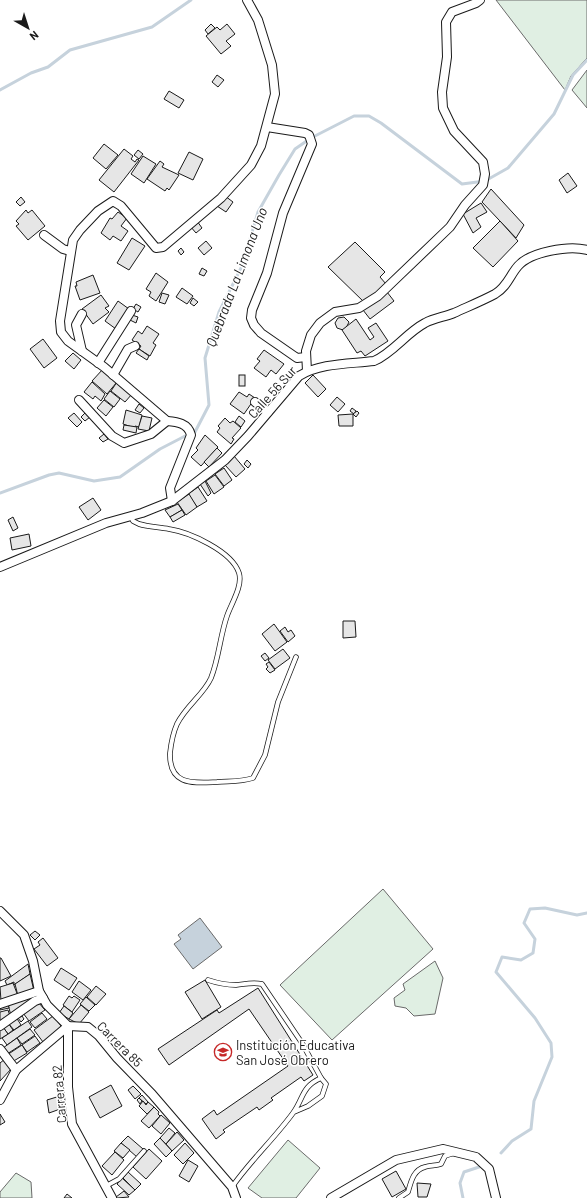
<svg xmlns="http://www.w3.org/2000/svg" width="587" height="1198" font-family="Barlow,sans-serif">
  <style>
    .green { fill: #e0efe3; stroke: #6a6a6a }
    .water { fill: #c6d2dc; stroke: #6a6a6a }
    .lines { fill: none; stroke-linecap: round; stroke-linejoin: round }
    .stream { stroke: #c6d2dc; stroke-width: 3 }
    .building { fill: #e6e6e6; stroke: #1a1a1a }
    .service-casing { stroke: #1a1a1a; stroke-width: 5.5 }
    .minor-casing { stroke: #1a1a1a; stroke-width: 10 }
    .service { stroke: #fff; stroke-width: 4 }
    .minor { stroke: #fff; stroke-width: 8 }
    .labels { text-anchor: middle; dominant-baseline: central; stroke-width: 3; stroke-linejoin: round; paint-order: stroke }
    .street-label { font-size: 13px; fill: #1a1a1a; stroke: #fff }
    .poi-label { font-size: 13px; fill: #1a1a1a; stroke: #fff; text-anchor: start }
    .water-label { font-size: 14px; font-style: italic; fill: #1a1a1a; stroke: #fff }
  </style>
  <rect width="100%" height="100%" fill="#fff"/>
  <g class="green">
    <polygon points="496,0 587,0 587,58 571,76 565,90"/>
    <polygon points="587,70 587,108 572,90"/>
    <polygon points="383,889 433,949 332,1040 280,985"/>
    <polygon points="435,961 443,978 435,1014 414,1016 406,1008 395,1006 394,998 405,990 403,984"/>
    <polygon points="288,1140 320,1168 296,1198 262,1198 248,1188"/>
    <polygon points="16,1173 31,1182 32,1198 0,1198 0,1192"/>
  </g>
  <polygon class="water" points="200,918 222,947 193,969 174,944 181,939 178,935"/>
  <g class="lines">
    <g class="stream">
      <polyline points="0,90 31,73 48,67 70,50 152,27 191,0"/>
      <polyline points="195,432 209,405 205,358 219,312 242,266 258,212 279,175 295,149 311,138 354,116 369,116 381,123 462,184 485,181 508,168 554,114 573,75 587,60"/>
      <polyline points="0,493 49,475 59,473 94,481 120,477 160,449 189,434"/>
      <polyline points="501,1153 512,1141 531,1129 534,1101 552,1057 551,1043 535,1018 496,972 502,957 521,960 533,953 535,939 524,923 530,909 545,908 577,915 587,913"/>
      <polyline points="463,1198 460,1183 464,1172 479,1167"/>
    </g>
  </g>
  <g class="building">
    <polygon points="211,24 215,28 208,34 205,30"/>
    <polygon points="227,24 235,34 226,41 231,46 221,54 206,36 217,27 220,30"/>
    <polygon points="217,75 224,80 218,87 212,82"/>
    <polygon points="169,91 184,100 179,108 164,99"/>
    <polygon points="104,144 118,155 106,169 93,158"/>
    <polygon points="124,149 133,156 131,159 135,162 137,159 139,160 114,192 99,180"/>
    <polygon points="138,150 143,154 139,159 134,155"/>
    <polygon points="189,152 203,159 193,180 178,173"/>
    <polygon points="143,156 156,164 144,183 131,174"/>
    <polygon points="160,161 164,164 162,167 179,175 169,190 167,188 165,191 147,179"/>
    <polygon points="568,173 577,186 567,193 559,180"/>
    <polygon points="491,189 524,225 516,238 482,202"/>
    <polygon points="225,196 233,202 226,212 217,206"/>
    <polygon points="21,197 25,202 20,206 16,202"/>
    <polygon points="481,203 487,212 476,218 481,227 473,233 463,214"/>
    <polygon points="26,210 28,213 32,210 45,226 28,240 16,226 19,224 16,221"/>
    <polygon points="118,212 127,218 121,226 128,231 121,241 113,236 110,240 101,233 110,218 112,219"/>
    <polygon points="197,221 202,228 196,233 190,226"/>
    <polygon points="500,221 518,241 493,267 473,248"/>
    <polygon points="132,238 145,246 129,270 117,263"/>
    <polygon points="206,241 212,248 204,255 198,248"/>
    <polygon points="355,242 385,272 380,277 386,284 365,303 328,267"/>
    <polygon points="181,248 184,252 181,255 178,251"/>
    <polygon points="202,268 207,271 204,276 199,274"/>
    <polygon points="156,273 168,282 156,301 149,296 151,292 146,289"/>
    <polygon points="93,275 100,293 80,300 75,286 77,286 76,282"/>
    <polygon points="182,288 193,296 187,304 176,297"/>
    <polygon points="387,292 394,301 370,319 363,310"/>
    <polygon points="162,293 169,295 165,304 159,302"/>
    <polygon points="101,295 109,306 105,308 109,312 93,324 82,309"/>
    <polygon points="193,298 198,302 194,306 190,303"/>
    <polygon points="118,301 129,309 116,329 105,321"/>
    <polygon points="136,304 141,307 138,312 133,309"/>
    <polygon points="132,315 138,317 136,323 130,320"/>
    <polygon points="344,317 349,322 347,326 343,330 337,328 335,323 338,318"/>
    <polygon points="356,319 370,340 374,337 368,328 376,323 388,341 365,356 361,351 357,353 342,330"/>
    <polygon points="147,326 159,334 153,343 156,345 150,356 139,349 141,346 132,340 138,331 142,334"/>
    <polygon points="43,339 57,358 44,368 30,349"/>
    <polygon points="139,349 149,356 147,360 136,353"/>
    <polygon points="264,350 284,364 276,374 271,370 266,377 254,368 260,361 257,359"/>
    <polygon points="73,353 81,360 74,369 65,361"/>
    <polygon points="103,369 117,382 107,394 92,381"/>
    <rect x="239" y="375" width="6" height="11"/>
    <polygon points="313,375 326,389 318,397 305,383"/>
    <polygon points="92,382 105,394 101,401 95,396 93,399 84,392"/>
    <polygon points="117,382 132,394 125,402 111,391"/>
    <polygon points="110,391 120,399 114,407 104,399"/>
    <polygon points="239,392 247,397 249,394 255,398 244,414 230,404"/>
    <polygon points="337,397 345,404 338,412 330,405"/>
    <polygon points="104,400 113,407 106,416 97,408"/>
    <polygon points="139,404 144,408 140,413 135,410"/>
    <polygon points="352,408 356,411 354,414 350,411"/>
    <polygon points="126,410 142,415 139,427 135,426 135,428 123,424"/>
    <polygon points="357,411 359,413 356,417 353,414"/>
    <polygon points="86,412 90,417 85,421 81,417"/>
    <polygon points="74,413 82,422 77,427 68,418"/>
    <polygon points="353,414 353,426 339,426 338,415"/>
    <polygon points="142,416 152,418 149,431 138,429"/>
    <polygon points="239,416 245,421 241,427 235,422"/>
    <polygon points="225,418 230,423 233,421 241,428 232,438 234,439 231,444 217,432 220,428 218,426"/>
    <polygon points="124,425 137,427 136,433 123,430"/>
    <polygon points="104,434 108,439 103,442 99,438"/>
    <polygon points="205,435 218,447 201,466 191,457 198,450 196,448"/>
    <polygon points="217,448 222,453 209,467 204,462"/>
    <polygon points="234,456 245,469 236,477 225,465"/>
    <polygon points="247,460 251,464 248,468 244,464"/>
    <polygon points="224,468 232,480 224,486 215,474"/>
    <polygon points="215,475 224,487 214,494 206,481"/>
    <polygon points="205,481 211,493 208,496 200,484"/>
    <polygon points="198,487 207,501 197,507 188,494"/>
    <polygon points="189,494 197,507 186,515 177,502"/>
    <polygon points="93,498 101,510 88,520 79,507"/>
    <polygon points="178,504 182,510 170,517 165,510"/>
    <polygon points="182,510 185,515 173,522 170,517"/>
    <polygon points="13,517 18,528 13,531 8,520"/>
    <polygon points="29,534 31,546 12,550 10,538"/>
    <polygon points="343,621 355,621 356,637 343,638"/>
    <polygon points="274,624 287,642 275,651 262,634"/>
    <polygon points="285,627 288,632 291,630 295,636 288,642 280,631"/>
    <polygon points="283,649 290,658 275,669 268,660"/>
    <polygon points="265,653 269,658 265,661 261,656"/>
    <polygon points="269,662 275,670 270,673 266,669 268,667 266,664"/>
    <polygon points="35,931 40,935 35,940 30,935"/>
    <polygon points="43,938 58,958 47,966 34,949 40,945 38,942"/>
    <polygon points="0,958 1,958 11,976 0,981"/>
    <polygon points="28,964 30,974 14,985 14,982 7,985 5,981"/>
    <polygon points="61,968 77,978 69,990 54,980"/>
    <polygon points="30,974 34,991 18,996 15,984"/>
    <polygon points="205,980 221,1007 202,1019 185,992"/>
    <polygon points="79,981 91,990 83,1000 72,992"/>
    <polygon points="13,983 18,996 1,1001 0,987"/>
    <polygon points="96,986 106,994 96,1005 87,997"/>
    <polygon points="258,988 313,1075 304,1081 301,1077 271,1098 273,1100 259,1110 257,1107 223,1130 225,1132 216,1139 202,1119 214,1110 217,1115 288,1066 249,1009 169,1065 158,1049 217,1010 219,1013"/>
    <polygon points="69,996 72,998 74,996 80,1000 72,1012 63,1005"/>
    <polygon points="31,997 32,1001 11,1016 8,1004"/>
    <polygon points="86,997 95,1005 89,1011 80,1004"/>
    <polygon points="38,1002 45,1010 29,1021 23,1013"/>
    <polygon points="8,1004 9,1008 0,1010 0,1005"/>
    <polygon points="81,1005 89,1012 79,1024 69,1019"/>
    <polygon points="64,1006 73,1013 69,1019 59,1013"/>
    <polygon points="8,1010 10,1016 0,1023 0,1012"/>
    <polygon points="42,1013 47,1019 35,1028 30,1022"/>
    <polygon points="22,1016 24,1019 21,1022 18,1018"/>
    <polygon points="53,1016 62,1027 43,1042 34,1030"/>
    <polygon points="16,1017 21,1025 14,1030 8,1023"/>
    <polygon points="28,1021 32,1027 7,1045 2,1038"/>
    <polygon points="8,1023 13,1030 8,1034 3,1027"/>
    <polygon points="3,1027 8,1034 0,1039 0,1029"/>
    <polygon points="30,1029 35,1035 22,1044 17,1038"/>
    <polygon points="35,1036 40,1043 27,1052 22,1045"/>
    <polygon points="17,1038 21,1045 7,1054 3,1048"/>
    <polygon points="22,1045 27,1053 12,1062 7,1055"/>
    <polygon points="5,1059 12,1068 0,1081 0,1063"/>
    <polygon points="111,1085 122,1106 100,1118 89,1097"/>
    <polygon points="133,1086 141,1094 135,1099 128,1090"/>
    <polygon points="142,1095 148,1102 146,1104 139,1098"/>
    <polygon points="60,1096 63,1108 49,1113 47,1100"/>
    <polygon points="139,1098 142,1101 140,1104 137,1100"/>
    <polygon points="143,1101 146,1105 148,1102 154,1107 147,1114 139,1106"/>
    <polygon points="154,1107 159,1112 158,1114 160,1116 149,1128 141,1121"/>
    <polygon points="0,1114 5,1122 0,1125"/>
    <polygon points="161,1115 170,1123 161,1134 152,1126"/>
    <polygon points="169,1128 175,1133 166,1144 160,1138"/>
    <polygon points="177,1132 184,1140 172,1151 166,1144"/>
    <polygon points="128,1136 143,1149 137,1157 121,1143"/>
    <polygon points="160,1138 172,1151 166,1157 154,1144"/>
    <polygon points="121,1143 130,1150 123,1158 114,1151"/>
    <polygon points="185,1143 194,1153 183,1164 174,1155"/>
    <polygon points="149,1149 162,1161 146,1179 133,1167"/>
    <polygon points="115,1152 124,1160 112,1175 102,1166"/>
    <polygon points="188,1160 198,1166 189,1182 179,1176"/>
    <polygon points="396,1171 406,1189 392,1197 382,1179"/>
    <polygon points="128,1172 141,1184 135,1190 123,1178"/>
    <polygon points="122,1178 135,1190 129,1195 117,1184"/>
    <polygon points="417,1183 431,1184 427,1197 418,1197"/>
    <polygon points="124,1191 129,1197 117,1198 116,1197"/>
    <polygon points="67,1194 72,1198 64,1198"/>
  </g>
  <g class="lines">
    <defs>
      <g id="service">
        <path d="M131,516L133,521L139,524C149,527 159,527 169,529C189,532 232,551 239,573C243,586 231,604 227,616C220,636 219,658 211,678C204,694 186,706 177,724C173,733 171,744 170,753C169,786 193,783 217,782C229,781 241,782 253,778L265,755L278,702L296,657"/>
        <path d="M208,980C217,983 227,985 236,985C246,984 252,982 262,984L302,1043L321,1078"/>
        <polyline points="106,1186 119,1179 144,1151"/>
        <path d="M232,1187C250,1161 274,1139 293,1113C304,1098 301,1087 321,1078L326,1084L322,1096L308,1106L294,1112"/>
        <path d="M399,1198L408,1192C411,1182 413,1170 425,1167C430,1165 436,1166 441,1164L445,1156L454,1153"/>
      </g>
      <g id="minor">
        <polyline points="267,127 305,133 309,135 312,144 283,213 267,273 252,310 251,318 254,325 261,333 297,358 306,357"/>
        <polyline points="44,235 63,249 70,251"/>
        <polyline points="82,351 76,325 82,314"/>
        <polyline points="98,363 131,311"/>
        <polyline points="307,371 306,351 311,335 320,323 335,312 359,308 378,296 450,227 465,205 483,185 485,174 483,162 454,131 443,108 442,92 447,57 446,22 452,12 476,3 480,0"/>
        <polyline points="113,375 128,349 135,346"/>
        <polyline points="79,400 112,436 124,443 151,434 167,421 104,367 68,341 61,332 60,321 73,240 80,230 98,211 113,201 121,206 156,248 163,247 221,198 251,165 261,146 275,94 272,65 258,20 247,0"/>
        <polyline points="255,402 268,412"/>
        <path d="M167,421C177,422 188,423 191,435L170,488L172,501"/>
        <path d="M0,567L106,523L142,513L172,501L225,460L248,436L299,376C320,363 349,364 374,361C393,353 406,333 425,323C434,318 444,317 454,313C467,307 482,301 495,294C507,287 510,275 518,266C530,252 569,245 587,250"/>
        <polyline points="0,911 24,935 33,961 39,991 47,1005 68,1026 88,1027 99,1036 117,1058 152,1094 232,1187 236,1198"/>
        <polyline points="0,1004 39,991"/>
        <polyline points="0,1026 35,1001 43,998"/>
        <polyline points="68,1026 68,1087 72,1124 112,1198"/>
        <polyline points="0,1049 16,1070"/>
        <polyline points="0,1100 16,1070 68,1026"/>
        <polyline points="331,1198 396,1160 443,1149 476,1157 489,1169 496,1198"/>
      </g>
    </defs>
    <use href="#service" class="service-casing"/>
    <use href="#minor" class="minor-casing"/>
    <use href="#service" class="service"/>
    <use href="#minor" class="minor"/>
  </g>
  <defs>
    <symbol id="school-ring" viewBox="-11 -11 22 22"><circle r="9.5" fill="#fff" stroke="#c62828" stroke-width="1.5"/><path d="M0-5L7-2L0 1L-7-2ZM-4 1L0 2.5L4 1V4Q0 6-4 4Z" fill="#c62828"/></symbol>
  </defs>
  <g fill-rule="evenodd">
    <use href="#school-ring" x="213" y="1042" width="20" height="20"/>
  </g>
  <g class="labels">
    <g class="street-label">
      <text transform="translate(272 392) rotate(-48)">Calle 56 Sur</text>
      <text transform="translate(120 1044) rotate(45)">Carrera 85</text>
      <text transform="translate(59 1094) rotate(-95)">Carrera 82</text>
    </g>
    <g class="poi-label">
      <text x="236" y="1045">Institución Educativa<tspan x="236" dy="15">San José Obrero</tspan></text>
    </g>
    <g class="water-label">
      <text transform="translate(236 277) rotate(-69)">Quebrada La Limona Uno</text>
    </g>
  </g>
  <g transform="translate(28 28) rotate(141)" stroke="#ffffff" stroke-width="3" paint-order="stroke">
  <path d="M0-3L7 15L0 10L-7 15Z" fill="#1a1a1a"/>
  <text y="-6" font-size="11" font-weight="bold" text-anchor="middle" fill="#1a1a1a">N</text>
  </g>
</svg>
